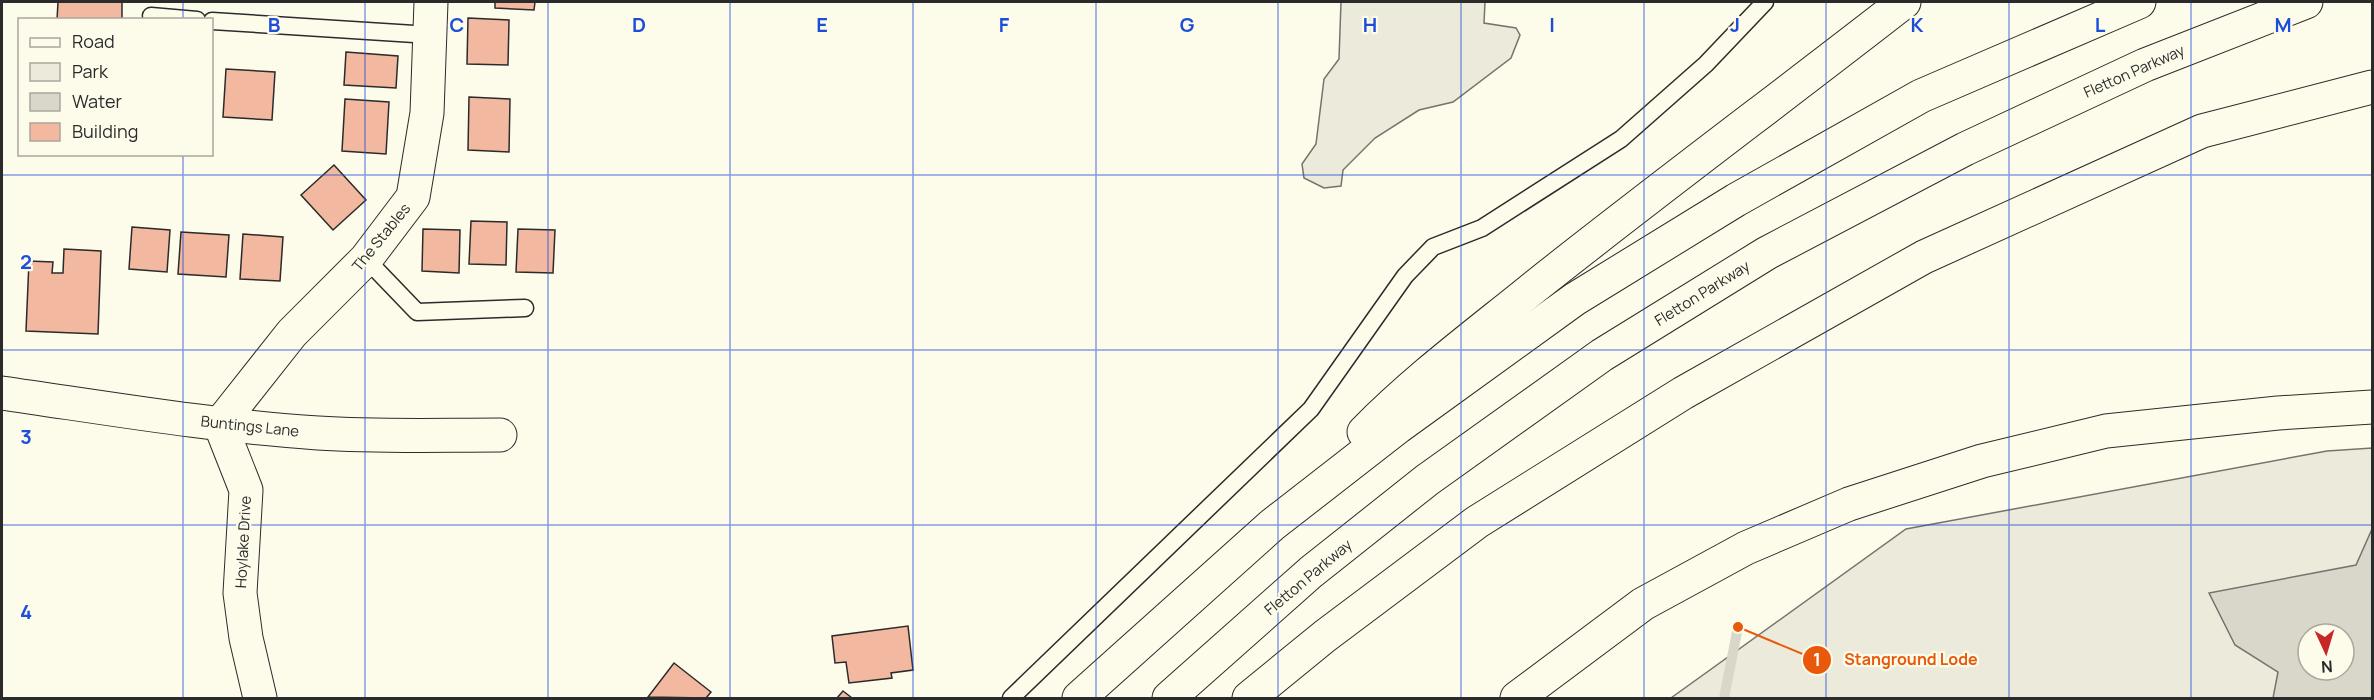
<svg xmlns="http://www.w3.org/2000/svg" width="2374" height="700" font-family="Manrope,sans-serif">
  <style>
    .green { fill: #ecebdb; stroke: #74746e; stroke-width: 1.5; fill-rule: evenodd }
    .water { fill: #d8d7c9; stroke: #74746e; stroke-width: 1.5; fill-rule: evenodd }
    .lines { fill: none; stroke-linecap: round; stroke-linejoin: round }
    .stream { stroke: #d8d7c9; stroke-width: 10 }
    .building { fill: #f2b8a0; stroke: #2b2b2b; stroke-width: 1.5 }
    .lane-casing { stroke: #2b2b2b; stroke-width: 19 }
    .street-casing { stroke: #2b2b2b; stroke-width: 35 }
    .primary-casing { stroke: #2b2b2b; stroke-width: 35 }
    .highway-casing { stroke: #2b2b2b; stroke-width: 35 }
    .lane { stroke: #fdfbea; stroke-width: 16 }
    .street { stroke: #fdfbea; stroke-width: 33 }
    .primary { stroke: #fdfbea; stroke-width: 33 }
    .highway { stroke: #fdfbea; stroke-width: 33 }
    .grid { fill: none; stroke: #1d4ed8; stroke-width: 1.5; stroke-opacity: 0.55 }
    .labels { text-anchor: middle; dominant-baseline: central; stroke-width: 4.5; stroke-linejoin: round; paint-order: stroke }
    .street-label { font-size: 15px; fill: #2b2b2b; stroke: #fdfbea }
    .grid-label { font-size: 20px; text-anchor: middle; font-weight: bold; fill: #1d4ed8; stroke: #fdfbea; stroke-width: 4.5; stroke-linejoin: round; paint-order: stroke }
    .leader { fill: none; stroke: #e8590c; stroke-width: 2 }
    .callout-dot { fill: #e8590c; stroke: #fdfbea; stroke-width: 2 }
    .mark-label { font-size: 18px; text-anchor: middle; font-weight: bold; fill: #fff }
    .callout-label { font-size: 16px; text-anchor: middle; font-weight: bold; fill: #e8590c; stroke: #fdfbea; stroke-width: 4.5; stroke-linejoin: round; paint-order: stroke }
  </style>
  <rect width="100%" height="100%" fill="#fdfbea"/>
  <g class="green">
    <polygon points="1341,2 1485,2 1484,23 1516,28 1520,35 1511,58 1453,102 1419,110 1375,138 1343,170 1341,186 1324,188 1304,178 1302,164 1316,144 1324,79 1339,59"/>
    <path d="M2372,448V698H1671L1906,529L2327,451ZM2308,634H2344V670H2308Z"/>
  </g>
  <path class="water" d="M2372,529V698H2273L2278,672L2235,645L2209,593L2356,565ZM2308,634H2344V670H2308Z"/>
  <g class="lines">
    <polyline class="stream" points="1724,698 1738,627"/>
  </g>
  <g class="building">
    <polygon points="58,2 122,2 122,20 57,20"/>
    <polygon points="495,2 535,2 534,10 495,8"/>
    <polygon points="468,18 509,20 508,65 467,64"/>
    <polygon points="346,52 398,56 396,88 344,85"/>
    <polygon points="226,69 275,72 272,120 223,117"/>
    <polygon points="469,97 510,99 509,152 468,150"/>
    <polygon points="345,99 389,102 386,154 342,151"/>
    <polygon points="334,165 366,200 333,230 301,195"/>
    <polygon points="471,221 507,222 506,265 469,264"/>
    <polygon points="132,227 170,230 167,272 129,269"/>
    <polygon points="423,229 460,230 459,273 422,271"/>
    <polygon points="518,229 555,230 553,273 516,272"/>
    <polygon points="181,232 229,235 226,277 178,274"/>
    <polygon points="243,234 283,237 280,281 240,279"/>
    <polygon points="64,249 101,251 98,334 26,331 29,261 53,262 52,273 63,273"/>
    <polygon points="908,626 913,670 891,673 892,678 849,683 846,662 835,663 832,636"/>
    <polygon points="674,663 711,692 706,698 648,697"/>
    <polygon points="843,691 852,698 837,698"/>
  </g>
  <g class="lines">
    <defs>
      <g id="lane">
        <polyline points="151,16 197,20"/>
        <polyline points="212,21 430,35"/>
        <polyline points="366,259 417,312 525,308"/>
        <polyline points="1011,698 1311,409 1405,276 1433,247 1482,228 1621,139 1706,64 1765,2"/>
      </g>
      <g id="street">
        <path d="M2,393C107,408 212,426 318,433C379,437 439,435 500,435"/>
        <polyline points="220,424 292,333 366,259 413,197 427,113 431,2"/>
        <polyline points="220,424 246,490 240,593 246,638 260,698"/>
      </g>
      <polyline id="primary" points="1517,698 1643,604 1746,548 1849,504 1982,461 2106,431 2278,413 2372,407"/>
      <g id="highway">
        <path d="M1364,432C1417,378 1478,333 1537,285C1658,189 1782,97 1904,2"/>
        <polyline points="1079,698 1272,525 1398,427 1575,299 1736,200 1921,96 2139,2"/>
        <polyline points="1169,698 1311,572 1427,480 1602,355 1767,253 1965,149 2145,65 2306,2"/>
        <polyline points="1249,698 1325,636 1477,522 1683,393 1924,257 2202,131 2372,87"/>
      </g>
    </defs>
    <use href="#lane" class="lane-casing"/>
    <use href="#street" class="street-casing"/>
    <use href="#primary" class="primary-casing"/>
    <use href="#highway" class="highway-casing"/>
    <use href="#lane" class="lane"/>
    <use href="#street" class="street"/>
    <use href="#primary" class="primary"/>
    <use href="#highway" class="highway"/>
  </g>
  <path class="grid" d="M183,2V20M365,2V698M548,2V698M730,2V698M913,2V698M1096,2V698M1278,2V698M1461,2V698M1644,2V698M1826,2V698M2009,2V698M2191,2V698M183,154V698M2,175H2372M2,350H2372M2,525H2372"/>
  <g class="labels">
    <g class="street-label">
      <text transform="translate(2134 71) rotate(-24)">Fletton Parkway</text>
      <text transform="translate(381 237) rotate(-51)">The Stables</text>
      <text transform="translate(1702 293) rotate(-32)">Fletton Parkway</text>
      <text transform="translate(250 426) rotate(6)">Buntings Lane</text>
      <text transform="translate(243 542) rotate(-87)">Hoylake Drive</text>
      <text transform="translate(1308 577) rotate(-40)">Fletton Parkway</text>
    </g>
  </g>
  <g class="grid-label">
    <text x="274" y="32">B</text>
    <text x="457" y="32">C</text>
    <text x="639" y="32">D</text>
    <text x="822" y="32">E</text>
    <text x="1004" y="32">F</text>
    <text x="1187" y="32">G</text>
    <text x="1370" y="32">H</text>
    <text x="1552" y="32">I</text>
    <text x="1735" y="32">J</text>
    <text x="1917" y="32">K</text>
    <text x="2100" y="32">L</text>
    <text x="2283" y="32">M</text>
    <text x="26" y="269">2</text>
    <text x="26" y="444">3</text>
    <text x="26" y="619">4</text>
  </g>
  <path class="leader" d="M1738 627L1817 660"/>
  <g class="callout-dot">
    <circle cx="1738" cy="627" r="6"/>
    <circle cx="1817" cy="660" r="15"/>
  </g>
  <g class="mark-label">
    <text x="1817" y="666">1</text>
  </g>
  <g class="callout-label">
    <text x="1911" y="665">Stanground Lode</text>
  </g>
  <rect width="2374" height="700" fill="none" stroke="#2b2b2b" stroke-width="6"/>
  <rect x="18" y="18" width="195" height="138" fill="#fdfbea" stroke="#a9a89e" stroke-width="1.5"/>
  <rect x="30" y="38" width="30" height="9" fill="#fdfbea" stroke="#a9a89e" stroke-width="1.5"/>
  <text x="72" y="48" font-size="18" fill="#2b2b2b">Road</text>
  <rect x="30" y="63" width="30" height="18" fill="#ecebdb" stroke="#a9a89e" stroke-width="1.5"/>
  <text x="72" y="78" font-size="18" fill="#2b2b2b">Park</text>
  <rect x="30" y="93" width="30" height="18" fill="#d8d7c9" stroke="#a9a89e" stroke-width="1.5"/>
  <text x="72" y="108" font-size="18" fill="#2b2b2b">Water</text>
  <rect x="30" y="123" width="30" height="18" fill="#f2b8a0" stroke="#a9a89e" stroke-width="1.5"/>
  <text x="72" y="138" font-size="18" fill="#2b2b2b">Building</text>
  <g transform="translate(2326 652) rotate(176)"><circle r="28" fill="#fdfbea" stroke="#a9a89e" stroke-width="1.5"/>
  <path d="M0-4.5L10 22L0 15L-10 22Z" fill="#c62828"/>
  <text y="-9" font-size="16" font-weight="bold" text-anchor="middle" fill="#2b2b2b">N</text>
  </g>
</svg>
